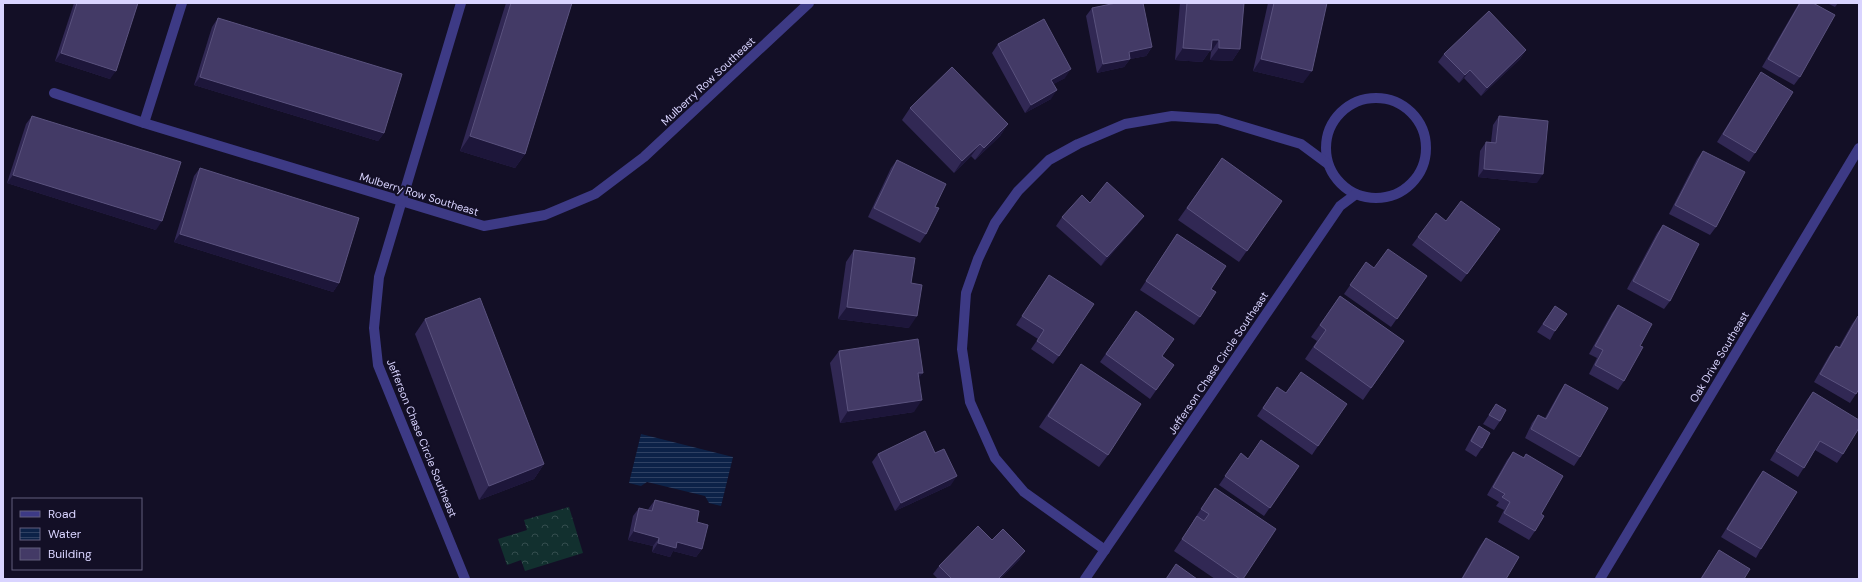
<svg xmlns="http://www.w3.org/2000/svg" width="1862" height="582" font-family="'DM Sans',sans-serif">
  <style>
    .forest { fill: url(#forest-crowns) }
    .water { fill: url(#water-rules) }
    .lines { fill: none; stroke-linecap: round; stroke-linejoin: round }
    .street { stroke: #3d3a85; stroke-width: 10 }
    .wall { fill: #312854 }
    .shaded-wall { fill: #1d163a }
    .building { fill: #433a66; stroke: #5a527e }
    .labels { text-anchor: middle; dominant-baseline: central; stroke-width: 4; stroke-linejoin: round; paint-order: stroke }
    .street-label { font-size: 11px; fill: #d9d4ff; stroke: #130f26 }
  </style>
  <defs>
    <pattern id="forest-crowns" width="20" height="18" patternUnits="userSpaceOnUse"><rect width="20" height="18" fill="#12302f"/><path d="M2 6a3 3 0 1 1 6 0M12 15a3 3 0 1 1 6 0" fill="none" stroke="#344d4e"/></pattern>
    <pattern id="water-rules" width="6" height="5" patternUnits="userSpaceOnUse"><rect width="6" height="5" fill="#0c2248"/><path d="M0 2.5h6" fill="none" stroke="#2f4163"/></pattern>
  </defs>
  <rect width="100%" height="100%" fill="#130f26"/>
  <polygon class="forest" points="569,507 583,553 525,571 521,560 507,565 498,539 527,530 524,520"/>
  <polygon class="water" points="641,434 733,457 721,506 709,503 705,496 647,482 641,486 629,483"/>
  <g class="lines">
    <g class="street">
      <polyline points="461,3 379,277 374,328 378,365 465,579"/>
      <polyline points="54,93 144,123 484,226 545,215 595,194 644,157 809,3"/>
      <circle cx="1376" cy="148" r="50"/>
      <polyline points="144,123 182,3"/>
      <polyline points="1105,550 1024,492 995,458 970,402 962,349 966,293 978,259 995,223 1018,191 1049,160 1078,144 1125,124 1172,116 1218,119 1301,144 1328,164"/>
      <polyline points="1085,579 1340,206 1356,194"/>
      <polyline points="1600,579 1859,148"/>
    </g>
  </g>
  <g class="wall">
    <polygon points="74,3 138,3 110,79 55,61"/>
    <polygon points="506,3 572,3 525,154 515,168 460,151"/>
    <polygon points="1180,3 1244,3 1240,49 1232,61 1210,60 1211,52 1209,52 1202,62 1175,60"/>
    <polygon points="1268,3 1327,3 1303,83 1253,71"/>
    <polygon points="1799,3 1813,3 1800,77 1794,85 1762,67"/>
    <polygon points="1827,3 1838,3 1835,7"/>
    <polygon points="1092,8 1152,47 1146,56 1130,59 1124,67 1097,73 1086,16"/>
    <polygon points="218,18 384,133 378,141 194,85 212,27"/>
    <polygon points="998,44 1065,78 1053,84 1051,99 1025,113 992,53"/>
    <polygon points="1526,50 1520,59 1481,96 1464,78 1459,83 1438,62 1444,54"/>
    <polygon points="1761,72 1755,153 1749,162 1717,142 1755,81"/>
    <polygon points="910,108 1008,124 1000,136 975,160 971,156 954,173 902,120"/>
    <polygon points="32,116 156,230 7,183 26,124"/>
    <polygon points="1499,116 1537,183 1478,177 1480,151 1486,142 1491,142 1493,125"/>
    <polygon points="1703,151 1716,227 1710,235 1669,214 1697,159"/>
    <polygon points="1222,158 1282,201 1239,262 1178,220"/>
    <polygon points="897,160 926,234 920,243 868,217 891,168"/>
    <polygon points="200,168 339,283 333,292 174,242 194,176"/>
    <polygon points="1090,203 1138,224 1101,266 1056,226 1062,217"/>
    <polygon points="1446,221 1494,238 1461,282 1412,245 1418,237"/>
    <polygon points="1663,225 1670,301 1664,309 1627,289 1657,233"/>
    <polygon points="1177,234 1200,317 1194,325 1140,290"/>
    <polygon points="854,250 911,283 909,328 838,319 846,262"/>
    <polygon points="1366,262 1374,268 1427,276 1391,327 1344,294"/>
    <polygon points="1049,275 1059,356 1053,364 1031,349 1038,339 1016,325"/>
    <polygon points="1340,296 1404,341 1363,400 1305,359 1317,341 1311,337"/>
    <polygon points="1618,305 1624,381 1618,390 1589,374 1597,358 1589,354 1612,313"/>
    <polygon points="1555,306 1555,331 1550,340 1537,332"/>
    <polygon points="1136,311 1162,356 1174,365 1150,399 1100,362"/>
    <polygon points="1858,316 1856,394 1850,403 1814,382 1830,354 1836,346 1839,347 1852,324"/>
    <polygon points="425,319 544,464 534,479 479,500 415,334"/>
    <polygon points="839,351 919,378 914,412 840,423 830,363"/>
    <polygon points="1081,364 1108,455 1099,467 1039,427"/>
    <polygon points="1565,384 1580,457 1574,466 1525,438 1532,423 1538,415 1545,418 1559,393"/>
    <polygon points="1277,387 1318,446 1312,455 1257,416"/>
    <polygon points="1813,392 1843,454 1837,463 1815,450 1798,477 1770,460 1807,400"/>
    <polygon points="1496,404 1500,421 1494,430 1483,424"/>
    <polygon points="1479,426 1482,448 1476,457 1465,450 1473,435"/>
    <polygon points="1513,452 1523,458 1526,454 1541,514 1535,531 1529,540 1498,522 1504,510 1496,506 1499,502 1487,495 1507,460"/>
    <polygon points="935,453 951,485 895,511 872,462 878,454"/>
    <polygon points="1241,453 1248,459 1299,466 1264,516 1219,485"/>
    <polygon points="1763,471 1761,549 1756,558 1721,537 1757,479"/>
    <polygon points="1215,488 1243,579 1215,579 1174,551 1193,522 1193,521"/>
    <polygon points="655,500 697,522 702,549 696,557 673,551 670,557 652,552 653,546 628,540 633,516 639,508 648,510 649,508"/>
    <polygon points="1486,538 1506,579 1461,579 1480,546"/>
    <polygon points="992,540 1020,559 1000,579 938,579 933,574 939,566"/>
    <polygon points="1719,550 1744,579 1700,579"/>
  </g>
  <g class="shaded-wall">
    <polygon points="1212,40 1219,40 1211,52 1209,52 1202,62 1175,60 1183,48"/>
    <polygon points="1152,47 1146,56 1130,59 1124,67 1097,73 1103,64 1129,52"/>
    <polygon points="1219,48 1240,49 1232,61 1210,60"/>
    <polygon points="1526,50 1520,59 1481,96 1487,88"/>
    <polygon points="61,53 116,71 110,79 55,61"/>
    <polygon points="1261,59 1312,71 1303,83 1253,71"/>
    <polygon points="1071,69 1065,78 1045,89 1051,80"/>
    <polygon points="1470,70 1464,78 1459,83 1465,75"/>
    <polygon points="200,77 384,133 378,141 194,85"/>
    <polygon points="1057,90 1051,99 1025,113 1031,105"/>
    <polygon points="1008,124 1000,136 975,160 984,148"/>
    <polygon points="470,136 525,154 515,168 460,151"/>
    <polygon points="980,144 971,156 954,173 962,161"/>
    <polygon points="1484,169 1543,174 1537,183 1478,177"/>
    <polygon points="13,175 162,221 156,230 7,183"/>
    <polygon points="1144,216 1138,224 1101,266 1107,257"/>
    <polygon points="180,234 339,283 333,292 174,242"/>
    <polygon points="847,307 917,316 909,328 838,319"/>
    <polygon points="918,373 923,373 914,384"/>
    <polygon points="922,400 914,412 840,423 848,411"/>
    <polygon points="544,464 534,479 479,500 489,486"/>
    <polygon points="957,476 951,485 895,511 901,503"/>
    <polygon points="634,531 659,538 653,546 628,540"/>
    <polygon points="677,542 702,549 696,557 673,551 670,557 652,552 658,543"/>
    <polygon points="1025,551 1020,559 1000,579 998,579"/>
  </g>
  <g class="building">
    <polygon points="77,3 138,3 116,71 61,53"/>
    <polygon points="511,3 572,3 525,154 470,136"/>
    <polygon points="1116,3 1143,3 1152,47 1129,52 1130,59 1103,64 1092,8"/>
    <polygon points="1187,3 1244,3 1240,49 1219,48 1219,40 1212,40 1211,50 1183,48"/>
    <polygon points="1274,3 1327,3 1312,71 1261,59"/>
    <polygon points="1800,3 1813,3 1835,15 1800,77 1768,59"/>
    <polygon points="1489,11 1526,50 1487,88 1470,70 1465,75 1444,54"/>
    <polygon points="218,18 402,74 384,133 200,77"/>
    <polygon points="1044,19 1071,69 1051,80 1057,90 1031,105 998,44"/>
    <polygon points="952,67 1008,124 984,148 980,144 962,161 910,108"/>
    <polygon points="1761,72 1793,92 1755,153 1723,134"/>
    <polygon points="32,116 181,162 162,221 13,175"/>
    <polygon points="1499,116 1548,121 1543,174 1484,169 1486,142 1496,143"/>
    <polygon points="1703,151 1745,172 1716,227 1675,205"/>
    <polygon points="1222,158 1282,201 1247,251 1187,208"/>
    <polygon points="897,160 946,184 935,207 939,208 926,234 874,208"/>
    <polygon points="200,168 359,218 339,283 180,234"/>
    <polygon points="1107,182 1144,216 1107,257 1062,217 1082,195 1090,203"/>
    <polygon points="1461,201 1500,229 1467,274 1418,237 1436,213 1446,221"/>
    <polygon points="1663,225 1699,244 1670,301 1633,281"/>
    <polygon points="1177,234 1226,266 1211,289 1216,292 1200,317 1146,281"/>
    <polygon points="1388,249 1427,276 1397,319 1350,285 1366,262 1374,268"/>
    <polygon points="854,250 915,258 911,283 922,285 917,316 847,307"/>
    <polygon points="1049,275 1094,304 1059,356 1037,341 1044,330 1022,316"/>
    <polygon points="1340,296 1404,341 1371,388 1314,347 1326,330 1320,325"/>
    <polygon points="480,298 544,464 489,486 425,319"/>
    <polygon points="1618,305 1652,324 1640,346 1643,347 1624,381 1595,365 1603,350 1595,346"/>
    <polygon points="1555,306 1567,314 1555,331 1543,324"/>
    <polygon points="1136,311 1174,339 1162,356 1174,365 1156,390 1106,354"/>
    <polygon points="1858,316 1859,316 1859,389 1856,394 1820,374 1836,346 1840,348"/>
    <polygon points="918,339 923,373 918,373 922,400 848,411 839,351"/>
    <polygon points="1081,364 1141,404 1108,455 1048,416"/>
    <polygon points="1301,372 1347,404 1318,446 1263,408 1277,387 1286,393"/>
    <polygon points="1565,384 1608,408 1580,457 1531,429 1538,415 1546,419"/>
    <polygon points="1813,392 1859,420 1859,428 1843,454 1820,441 1804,468 1776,451"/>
    <polygon points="1496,404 1506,410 1500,421 1489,415"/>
    <polygon points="1479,426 1490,433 1482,448 1471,441"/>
    <polygon points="925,431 935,453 944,449 957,476 901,503 878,454"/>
    <polygon points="1261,440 1299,466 1270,508 1225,476 1241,453 1248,459"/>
    <polygon points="1513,452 1524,458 1526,454 1563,476 1541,514 1544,516 1535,531 1504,513 1510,502 1502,497 1505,494 1493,487"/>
    <polygon points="1763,471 1797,492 1761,549 1727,529"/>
    <polygon points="1215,488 1276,529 1243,579 1240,579 1182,539 1197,516 1204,521 1209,514 1201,509"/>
    <polygon points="655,500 699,511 697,522 708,525 702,549 677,542 676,548 658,543 659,538 634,531 639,508 652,511"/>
    <polygon points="978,526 992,540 1003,529 1025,551 998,579 952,579 939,566"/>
    <polygon points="1486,538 1519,557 1506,579 1462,579"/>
    <polygon points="1719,550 1750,569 1744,579 1701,579"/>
    <polygon points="1176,564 1197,579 1166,579"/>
  </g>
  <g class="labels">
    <g class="street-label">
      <text transform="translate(708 81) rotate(-43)">Mulberry Row Southeast</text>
      <text transform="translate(419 194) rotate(17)">Mulberry Row Southeast</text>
      <text transform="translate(1719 357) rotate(-59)">Oak Drive Southeast</text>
      <text transform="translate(1218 363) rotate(-56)">Jefferson Chase Circle Southeast</text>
      <text transform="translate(422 438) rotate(68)">Jefferson Chase Circle Southeast</text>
    </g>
  </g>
  <rect width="1862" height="582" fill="none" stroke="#d9d4ff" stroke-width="8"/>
  <rect x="12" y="498" width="130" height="72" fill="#130f26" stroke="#625e7d"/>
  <rect x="20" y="511" width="20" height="6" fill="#3d3a85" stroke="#625e7d"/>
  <text x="48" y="518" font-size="12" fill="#d9d4ff">Road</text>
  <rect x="20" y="528" width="20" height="12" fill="url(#water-rules)" stroke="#625e7d"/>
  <text x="48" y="538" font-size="12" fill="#d9d4ff">Water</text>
  <rect x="20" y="548" width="20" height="12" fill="#433a66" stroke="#625e7d"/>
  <text x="48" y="558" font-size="12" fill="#d9d4ff">Building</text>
</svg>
